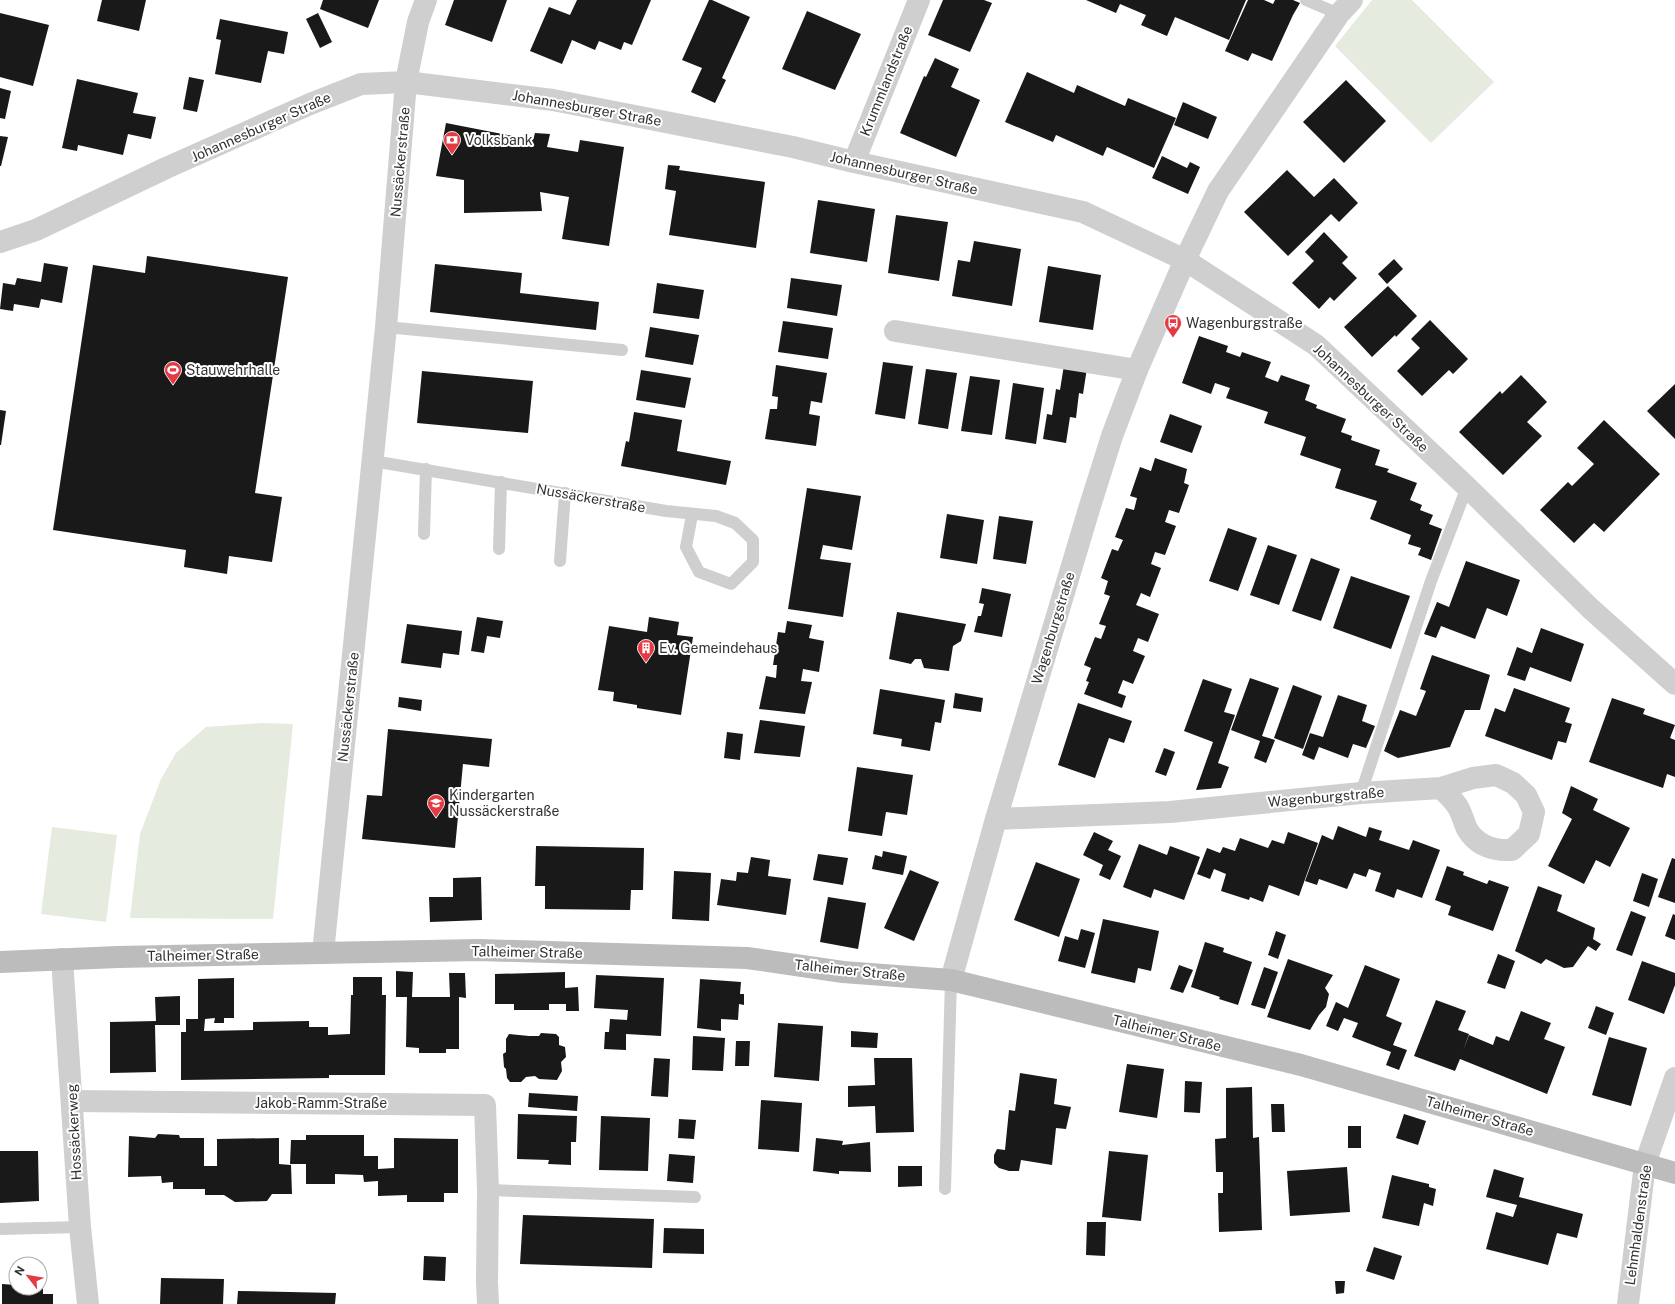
<svg xmlns="http://www.w3.org/2000/svg" width="1675" height="1304" font-family="'Public Sans',sans-serif">
  <style>
    .green { fill: #e5ebde }
    .building { fill: #191919 }
    .lines { fill: none; stroke-linecap: round; stroke-linejoin: round }
    .lane { stroke: #cfcfcf; stroke-width: 12 }
    .street { stroke: #cfcfcf; stroke-width: 22 }
    .secondary { stroke: #bcbcbc; stroke-width: 22 }
    .labels { text-anchor: middle; dominant-baseline: central; stroke-width: 4; stroke-linejoin: round; paint-order: stroke }
    .street-label { font-size: 14px; fill: #323232; stroke: #fff }
    .poi-label { font-size: 14px; fill: #323232; stroke: #fff; text-anchor: start }
  </style>
  <rect width="100%" height="100%" fill="#fff"/>
  <g class="green">
    <polygon points="1372,0 1412,0 1494,82 1431,143 1335,46"/>
    <polygon points="262,723 293,724 273,919 130,918 140,834 161,779 176,753 206,727"/>
    <polygon points="52,827 117,835 106,922 41,914"/>
  </g>
  <g class="building">
    <polygon points="102,0 146,0 139,31 97,21"/>
    <polygon points="323,0 379,0 368,28 320,9"/>
    <polygon points="454,0 507,0 492,42 445,25"/>
    <polygon points="577,0 651,0 632,45 624,42 621,50 599,41 595,50 572,40 562,64 530,51 549,7 570,15"/>
    <polygon points="709,0 712,0 750,17 722,78 726,80 715,103 691,92 702,68 682,60"/>
    <polygon points="943,0 984,0 992,3 970,52 928,35"/>
    <polygon points="1086,0 1246,0 1229,40 1175,17 1167,36 1141,25 1146,15 1120,4 1116,13"/>
    <polygon points="1248,0 1264,0 1273,4 1275,0 1293,0 1300,3 1293,15 1272,61 1252,53 1248,61 1225,51"/>
    <polygon points="807,11 861,34 835,90 782,69"/>
    <polygon points="0,13 49,25 33,86 0,77"/>
    <polygon points="318,13 332,42 320,48 306,19"/>
    <polygon points="220,19 288,32 284,54 268,51 261,83 215,74 221,40 216,39"/>
    <polygon points="935,58 959,69 951,87 980,100 956,157 900,133 924,76 926,77"/>
    <polygon points="1027,72 1074,93 1077,85 1125,106 1128,98 1176,118 1154,168 1107,147 1103,156 1056,135 1053,142 1005,122"/>
    <polygon points="189,77 204,80 197,112 183,109"/>
    <polygon points="77,79 138,93 133,113 156,117 151,139 128,134 123,155 78,145 77,151 62,148"/>
    <polygon points="1346,80 1386,121 1344,163 1303,122"/>
    <polygon points="0,88 11,91 5,119 0,118"/>
    <polygon points="1183,102 1217,117 1208,139 1174,125"/>
    <polygon points="446,123 533,140 535,133 550,134 547,147 578,152 580,140 624,147 609,246 562,239 569,197 540,192 542,211 464,213 464,180 436,176"/>
    <polygon points="0,136 8,137 1,166 0,166"/>
    <polygon points="1162,156 1187,168 1190,162 1200,167 1188,194 1152,178"/>
    <polygon points="668,165 680,166 679,170 765,182 756,248 669,235 676,191 665,189"/>
    <polygon points="1287,170 1324,207 1314,197 1334,178 1358,203 1339,222 1331,214 1288,256 1244,212"/>
    <polygon points="818,200 875,209 867,262 810,253"/>
    <polygon points="896,215 948,222 939,281 888,273"/>
    <polygon points="1324,232 1348,257 1342,263 1357,278 1334,301 1330,297 1319,309 1292,283 1314,261 1305,252"/>
    <polygon points="974,241 1021,249 1012,306 952,296 958,260 970,262"/>
    <polygon points="147,256 288,277 255,493 282,497 272,562 229,556 227,574 184,567 186,550 53,530 93,265 145,273"/>
    <polygon points="1394,259 1403,269 1387,284 1378,274"/>
    <polygon points="44,263 68,267 62,303 41,299 39,308 14,304 13,311 0,309 3,283 15,285 17,278 41,282"/>
    <polygon points="435,264 522,273 520,293 599,302 596,330 430,312"/>
    <polygon points="1048,266 1101,275 1093,330 1039,322"/>
    <polygon points="791,278 842,285 837,316 787,308"/>
    <polygon points="657,283 704,290 699,319 653,313"/>
    <polygon points="1388,286 1417,316 1396,337 1395,335 1372,357 1344,327"/>
    <polygon points="1430,320 1468,359 1453,374 1449,370 1422,396 1397,371 1420,348 1411,339"/>
    <polygon points="783,321 833,328 828,359 778,352"/>
    <polygon points="650,327 699,335 693,365 645,357"/>
    <polygon points="1199,336 1228,346 1226,352 1240,357 1242,352 1271,362 1265,377 1278,382 1281,375 1310,385 1305,400 1317,405 1316,408 1346,419 1341,432 1352,436 1351,440 1380,450 1375,465 1389,469 1387,472 1417,483 1410,500 1422,505 1420,510 1433,515 1429,524 1442,529 1431,560 1418,555 1421,548 1408,544 1411,535 1370,519 1377,501 1335,488 1341,469 1300,455 1306,437 1264,423 1268,412 1226,398 1230,388 1215,383 1211,394 1182,383"/>
    <polygon points="883,362 913,366 905,419 875,414"/>
    <polygon points="776,365 827,373 822,403 811,401 809,414 820,416 816,446 765,439 770,409 777,409 778,397 772,396"/>
    <polygon points="1064,365 1087,368 1083,394 1079,393 1076,418 1070,417 1066,443 1043,439 1047,414 1052,415 1056,389 1060,390"/>
    <polygon points="926,369 957,373 948,429 918,424"/>
    <polygon points="641,370 691,378 685,408 636,400"/>
    <polygon points="422,371 533,381 528,433 417,423"/>
    <polygon points="1521,375 1547,402 1527,422 1542,436 1503,475 1459,432 1500,391 1502,394"/>
    <polygon points="970,376 1000,380 992,435 961,431"/>
    <polygon points="1013,383 1044,388 1036,444 1005,439"/>
    <polygon points="1675,384 1675,439 1647,411"/>
    <polygon points="0,410 6,411 1,445 0,445"/>
    <polygon points="634,412 682,420 677,451 731,461 726,485 621,466 626,441 629,442"/>
    <polygon points="1170,414 1202,426 1192,453 1160,442"/>
    <polygon points="1604,420 1660,474 1604,532 1594,523 1574,543 1540,510 1568,482 1572,486 1594,464 1577,448"/>
    <polygon points="1155,458 1187,469 1184,483 1189,485 1179,513 1169,510 1165,522 1176,526 1165,555 1155,552 1151,564 1161,568 1150,597 1141,593 1136,605 1159,614 1148,642 1138,638 1133,651 1145,656 1133,684 1123,680 1118,693 1126,696 1122,708 1084,694 1089,682 1086,681 1091,668 1084,665 1095,637 1101,639 1106,626 1099,624 1110,596 1104,594 1108,581 1101,578 1112,549 1118,551 1123,540 1115,537 1126,508 1134,510 1137,498 1130,496 1140,467 1151,471"/>
    <polygon points="807,488 861,496 852,550 823,545 820,559 851,563 843,617 788,609"/>
    <polygon points="947,514 984,520 977,564 940,558"/>
    <polygon points="999,516 1033,521 1026,564 993,559"/>
    <polygon points="1228,528 1257,538 1238,591 1209,581"/>
    <polygon points="1268,545 1297,555 1279,605 1250,595"/>
    <polygon points="1311,558 1340,569 1321,621 1292,611"/>
    <polygon points="1466,561 1520,580 1507,616 1487,608 1475,639 1441,626 1436,638 1424,634 1437,602 1449,607"/>
    <polygon points="1351,576 1410,596 1391,649 1333,628"/>
    <polygon points="982,588 1011,594 1002,637 974,632 978,616 981,616 984,604 979,603"/>
    <polygon points="897,612 966,624 961,641 953,646 949,671 924,668 921,659 915,659 911,664 889,659"/>
    <polygon points="477,617 503,621 500,638 487,636 484,653 471,651"/>
    <polygon points="649,617 679,622 677,635 693,637 681,715 637,708 637,705 613,701 614,692 598,690 609,626 647,632"/>
    <polygon points="787,621 812,625 809,638 824,641 819,672 803,669 801,681 812,682 805,714 759,709 766,676 776,678 777,665 773,665 778,632 785,633"/>
    <polygon points="407,624 462,631 459,655 443,653 441,668 401,663"/>
    <polygon points="1541,628 1584,644 1571,682 1530,667 1525,681 1507,675 1517,647 1532,653"/>
    <polygon points="1432,655 1490,675 1480,710 1465,710 1450,747 1398,758 1384,751 1400,710 1416,716 1426,691 1420,689"/>
    <polygon points="1250,678 1279,688 1262,736 1275,740 1266,763 1254,758 1260,741 1231,730"/>
    <polygon points="1203,679 1232,689 1224,712 1235,715 1218,763 1229,767 1221,788 1196,790 1213,742 1184,731"/>
    <polygon points="1293,685 1322,696 1303,749 1274,738"/>
    <polygon points="1514,688 1570,708 1565,722 1572,724 1566,743 1558,741 1552,760 1485,736 1495,708 1505,712"/>
    <polygon points="880,689 945,700 941,723 935,722 930,751 901,746 902,739 873,734"/>
    <polygon points="955,693 983,698 981,712 953,708"/>
    <polygon points="1338,695 1367,705 1362,721 1375,726 1366,748 1353,744 1348,758 1319,747 1314,760 1302,755 1310,733 1323,737"/>
    <polygon points="399,697 422,700 421,711 398,707"/>
    <polygon points="1612,698 1645,709 1643,714 1675,725 1670,738 1675,740 1675,777 1667,774 1663,788 1589,762"/>
    <polygon points="1078,703 1132,721 1124,743 1109,738 1095,778 1058,765"/>
    <polygon points="760,720 805,726 800,757 754,753"/>
    <polygon points="388,729 492,739 489,767 463,764 455,848 362,839 367,795 382,796"/>
    <polygon points="727,732 743,734 740,760 724,758"/>
    <polygon points="1164,748 1175,752 1166,776 1155,772"/>
    <polygon points="857,767 913,775 907,815 886,812 882,836 848,831"/>
    <polygon points="1571,786 1598,799 1593,810 1630,828 1610,867 1596,860 1584,884 1548,866 1572,819 1562,813"/>
    <polygon points="1338,826 1366,837 1369,827 1382,831 1379,840 1409,850 1413,840 1440,850 1422,898 1397,889 1394,898 1375,891 1381,873 1369,869 1366,877 1354,873 1347,889 1319,879 1317,885 1305,881 1322,835 1333,840"/>
    <polygon points="1094,832 1113,841 1108,850 1121,856 1110,880 1099,875 1103,865 1083,855"/>
    <polygon points="1288,832 1318,843 1299,896 1269,885 1263,902 1250,897 1249,900 1221,891 1226,874 1214,869 1210,879 1197,874 1207,848 1220,853 1223,847 1235,851 1240,838 1268,848 1272,840 1284,844"/>
    <polygon points="1139,844 1167,855 1170,846 1200,857 1184,900 1154,889 1151,898 1123,887"/>
    <polygon points="536,846 644,848 643,890 631,890 630,910 545,909 545,886 535,886"/>
    <polygon points="883,851 907,856 903,875 872,869 875,855 882,857"/>
    <polygon points="818,854 848,858 843,885 813,880"/>
    <polygon points="751,857 770,860 768,876 791,879 786,915 717,905 721,879 736,881 737,872 748,873"/>
    <polygon points="1672,858 1675,859 1675,903 1658,897"/>
    <polygon points="1036,862 1080,879 1059,937 1014,920"/>
    <polygon points="1447,866 1464,872 1463,875 1487,884 1489,880 1509,887 1493,931 1448,915 1451,906 1435,900"/>
    <polygon points="910,870 939,882 914,941 884,928"/>
    <polygon points="674,871 711,873 709,921 672,919"/>
    <polygon points="1642,873 1658,879 1649,907 1633,901"/>
    <polygon points="481,877 482,920 430,922 429,897 453,897 453,878"/>
    <polygon points="1538,886 1562,895 1557,911 1595,928 1593,939 1601,944 1596,951 1588,946 1573,967 1564,968 1546,959 1541,964 1515,951"/>
    <polygon points="828,897 866,903 858,949 820,942"/>
    <polygon points="1631,911 1646,917 1632,956 1616,950"/>
    <polygon points="1673,914 1675,915 1675,940 1665,936"/>
    <polygon points="1103,919 1159,931 1151,971 1138,968 1135,983 1091,973"/>
    <polygon points="1081,929 1095,933 1085,968 1058,961 1065,936 1078,940"/>
    <polygon points="1276,931 1286,935 1278,959 1268,955"/>
    <polygon points="1205,942 1224,948 1223,952 1252,962 1238,1005 1219,999 1220,997 1191,987"/>
    <polygon points="1498,954 1515,961 1505,989 1487,983"/>
    <polygon points="1288,959 1333,975 1325,988 1329,994 1326,1007 1319,1015 1310,1030 1267,1017"/>
    <polygon points="1642,961 1675,973 1675,985 1664,1014 1628,1000"/>
    <polygon points="1179,965 1193,970 1183,993 1170,989"/>
    <polygon points="1365,965 1400,979 1386,1016 1402,1023 1393,1045 1407,1050 1399,1070 1386,1065 1391,1052 1352,1037 1358,1023 1344,1018 1338,1031 1326,1026 1336,1002 1348,1008"/>
    <polygon points="1264,967 1278,972 1265,1009 1251,1005"/>
    <polygon points="396,971 413,972 412,997 450,997 449,973 465,973 466,998 459,997 459,1049 446,1049 446,1053 419,1053 419,1048 406,1047 407,997 396,997"/>
    <polygon points="565,972 565,988 578,987 579,1011 566,1011 566,1004 549,1004 549,1010 514,1010 514,1004 495,1004 495,974"/>
    <polygon points="596,975 664,978 661,1036 626,1034 626,1050 604,1049 605,1032 609,1032 610,1019 627,1020 628,1010 594,1008"/>
    <polygon points="353,977 382,977 382,995 386,995 385,1075 329,1075 329,1078 181,1080 181,1032 186,1032 186,1019 198,1019 198,979 234,978 234,1018 224,1018 224,1023 214,1023 215,1018 205,1019 204,1031 253,1030 253,1022 309,1021 309,1027 328,1027 328,1035 350,1034 351,995 353,995"/>
    <polygon points="700,979 741,982 740,994 744,994 744,1005 739,1004 738,1020 721,1019 721,1031 697,1028"/>
    <polygon points="180,996 180,1025 155,1025 156,1072 110,1073 110,1022 156,1021 155,997"/>
    <polygon points="1436,1000 1466,1011 1458,1030 1469,1034 1463,1051 1469,1035 1493,1045 1496,1036 1509,1041 1521,1011 1551,1023 1544,1039 1565,1047 1547,1094 1460,1059 1455,1071 1414,1056"/>
    <polygon points="1596,1006 1614,1013 1606,1035 1588,1028"/>
    <polygon points="778,1023 823,1026 819,1081 774,1077"/>
    <polygon points="851,1031 878,1033 877,1048 851,1047"/>
    <polygon points="541,1033 556,1034 559,1037 559,1045 565,1047 566,1057 561,1062 562,1071 557,1080 539,1079 535,1076 526,1077 521,1082 510,1082 507,1078 506,1069 504,1067 503,1054 506,1052 506,1039 509,1034 529,1036 539,1036"/>
    <polygon points="693,1036 725,1038 723,1071 692,1070"/>
    <polygon points="1609,1037 1647,1048 1631,1106 1592,1095"/>
    <polygon points="736,1041 750,1041 749,1066 735,1066"/>
    <polygon points="654,1058 670,1059 668,1097 651,1096"/>
    <polygon points="874,1058 912,1058 914,1132 876,1133 875,1106 848,1107 848,1086 875,1085"/>
    <polygon points="1127,1064 1164,1069 1157,1118 1119,1112"/>
    <polygon points="1020,1073 1057,1079 1054,1104 1071,1107 1066,1129 1056,1128 1052,1165 1021,1160 1019,1171 1009,1171 999,1168 994,1163 994,1155 997,1149 1005,1150 1009,1110 1015,1111"/>
    <polygon points="1185,1081 1202,1082 1200,1113 1184,1112"/>
    <polygon points="1252,1087 1253,1138 1259,1137 1262,1230 1219,1232 1218,1193 1223,1193 1223,1172 1216,1172 1215,1139 1226,1138 1226,1088"/>
    <polygon points="529,1093 578,1096 577,1111 528,1107"/>
    <polygon points="761,1100 802,1103 799,1152 758,1149"/>
    <polygon points="1271,1104 1284,1104 1285,1132 1272,1132"/>
    <polygon points="518,1114 577,1116 576,1142 571,1142 571,1165 548,1164 549,1160 517,1159"/>
    <polygon points="1404,1114 1426,1121 1418,1145 1396,1138"/>
    <polygon points="601,1116 650,1118 648,1171 599,1170"/>
    <polygon points="679,1119 696,1120 694,1139 678,1138"/>
    <rect x="1348" y="1126" width="13" height="22"/>
    <polygon points="158,1134 179,1135 180,1138 204,1138 204,1166 217,1166 217,1139 279,1138 279,1164 291,1165 292,1194 272,1194 267,1201 235,1202 224,1195 205,1195 205,1189 173,1189 173,1182 162,1183 161,1176 128,1177 129,1136 155,1138"/>
    <polygon points="306,1135 364,1135 364,1156 378,1156 378,1169 394,1168 394,1138 458,1139 458,1193 444,1193 444,1202 407,1202 407,1195 378,1196 378,1181 364,1182 363,1175 335,1174 335,1184 306,1184 306,1164 290,1164 291,1140 306,1140"/>
    <polygon points="816,1138 843,1141 842,1145 870,1142 871,1172 839,1171 839,1174 813,1171"/>
    <polygon points="0,1151 38,1151 39,1201 0,1203"/>
    <polygon points="1109,1151 1148,1155 1141,1221 1102,1217"/>
    <polygon points="669,1154 695,1156 693,1183 667,1181"/>
    <polygon points="898,1166 922,1166 922,1186 898,1187"/>
    <polygon points="1347,1167 1350,1212 1290,1216 1287,1171"/>
    <polygon points="1494,1169 1524,1178 1519,1197 1583,1214 1577,1238 1557,1233 1548,1265 1486,1249 1496,1212 1513,1217 1517,1205 1486,1197"/>
    <polygon points="1392,1175 1429,1184 1429,1187 1436,1189 1433,1206 1424,1203 1419,1226 1382,1218"/>
    <polygon points="523,1215 654,1219 652,1268 520,1264"/>
    <polygon points="1087,1222 1106,1222 1105,1256 1086,1255"/>
    <polygon points="664,1228 704,1229 704,1254 663,1253"/>
    <polygon points="1374,1247 1402,1256 1394,1280 1366,1271"/>
    <polygon points="424,1256 446,1257 445,1281 423,1280"/>
    <polygon points="161,1278 224,1279 223,1304 160,1304"/>
    <polygon points="1335,1281 1345,1281 1344,1293 1336,1294"/>
    <polygon points="2,1284 16,1285 16,1288 40,1288 40,1285 43,1285 43,1294 53,1294 53,1304 2,1304"/>
    <polygon points="238,1291 336,1293 335,1304 237,1304"/>
  </g>
  <g class="lines">
    <g class="lane">
      <polyline points="1306,0 1339,14"/>
      <polyline points="386,327 622,350"/>
      <polyline points="373,461 666,511 716,516 735,523 753,540 753,562 731,584 699,572 686,547 692,515"/>
      <polyline points="424,534 426,469"/>
      <polyline points="499,549 501,482"/>
      <polyline points="560,561 565,493"/>
      <polyline points="1361,793 1431,581 1467,487"/>
      <polyline points="945,1189 951,980"/>
      <polyline points="488,1190 695,1197"/>
      <polyline points="0,1229 80,1227"/>
    </g>
    <g class="street">
      <polyline points="854,162 919,0"/>
      <polyline points="0,242 36,230 166,168 310,104 361,84 406,82 553,100 793,147 854,162 1083,212 1185,260 1316,345 1467,487 1591,609 1675,684"/>
      <polyline points="895,331 1137,370"/>
      <path d="M996,819L1170,812L1361,793L1441,788L1473,778L1496,775L1513,783L1526,795L1534,812L1529,834L1512,850C1493,851 1477,846 1467,829C1464,822 1462,815 1459,809C1455,801 1447,794 1441,788"/>
      <polyline points="323,953 386,327 406,82 418,22 426,0"/>
      <polyline points="62,959 80,1227 88,1304"/>
      <polyline points="951,980 996,819 1089,509 1112,436 1137,370 1185,260 1218,191 1339,14 1352,0"/>
      <polyline points="72,1101 485,1105 488,1190 487,1282 488,1304"/>
      <polyline points="1628,1304 1645,1164 1675,1078"/>
    </g>
    <polyline class="secondary" points="0,962 118,957 479,950 747,958 843,972 951,980 1301,1065 1675,1173"/>
  </g>
  <defs>
    <symbol id="bank-pin" viewBox="-11 -11 22 30"><path d="M0 17L-7.5 6A9.5 9.5 0 1 1 7.5 6Z" fill="#e33a44" stroke="#fff"/><path d="M-6-4H6V4H-6ZM0-2.3a2.3 2.3 0 1 0 0 4.6a2.3 2.3 0 1 0 0-4.6Z" fill="#fff"/></symbol>
    <symbol id="bus-pin" viewBox="-11 -11 22 30"><path d="M0 17L-7.5 6A9.5 9.5 0 1 1 7.5 6Z" fill="#e33a44" stroke="#fff"/><path d="M-5-6H5V4H4V6H2V4H-2V6H-4V4H-5ZM-3.5-4V0h7V-4ZM-3.5 1.2v1.5H-2V1.2ZM2 1.2v1.5H3.5V1.2Z" fill="#fff"/></symbol>
    <symbol id="stadium-pin" viewBox="-11 -11 22 30"><path d="M0 17L-7.5 6A9.5 9.5 0 1 1 7.5 6Z" fill="#e33a44" stroke="#fff"/><path d="M0-5a6.5 5 0 1 0 0 10a6.5 5 0 1 0 0-10ZM-3.5-1.8h7v3.6h-7Z" fill="#fff"/></symbol>
    <symbol id="building-pin" viewBox="-11 -11 22 30"><path d="M0 17L-7.5 6A9.5 9.5 0 1 1 7.5 6Z" fill="#e33a44" stroke="#fff"/><path d="M-4-6H4V6H1V3H-1V6H-4ZM-2.5-4.3h1.7v1.8h-1.7ZM.8-4.3h1.7v1.8H.8ZM-2.5-1h1.7V.8h-1.7ZM.8-1h1.7V.8H.8Z" fill="#fff"/></symbol>
    <symbol id="school-pin" viewBox="-11 -11 22 30"><path d="M0 17L-7.5 6A9.5 9.5 0 1 1 7.5 6Z" fill="#e33a44" stroke="#fff"/><path d="M0-5L7-2L0 1L-7-2ZM-4 1L0 2.5L4 1V4Q0 6-4 4Z" fill="#fff"/></symbol>
  </defs>
  <g fill-rule="evenodd">
    <use href="#bank-pin" x="442" y="130" width="20" height="27"/>
    <use href="#bus-pin" x="1163" y="313" width="20" height="27"/>
    <use href="#stadium-pin" x="163" y="360" width="20" height="27"/>
    <use href="#building-pin" x="636" y="638" width="20" height="27"/>
    <use href="#school-pin" x="426" y="793" width="20" height="27"/>
  </g>
  <g class="labels">
    <g class="street-label">
      <text transform="translate(886 81) rotate(-68)">Krummlandstraße</text>
      <text transform="translate(587 108) rotate(10)">Johannesburger Straße</text>
      <text transform="translate(261 127) rotate(-24)">Johannesburger Straße</text>
      <text transform="translate(400 162) rotate(-85)">Nussäckerstraße</text>
      <text transform="translate(904 173) rotate(13)">Johannesburger Straße</text>
      <text transform="translate(1371 398) rotate(43)">Johannesburger Straße</text>
      <text transform="translate(591 498) rotate(10)">Nussäckerstraße</text>
      <text transform="translate(1053 628) rotate(-73)">Wagenburgstraße</text>
      <text transform="translate(348 707) rotate(-84)">Nussäckerstraße</text>
      <text transform="translate(1326 797) rotate(-5)">Wagenburgstraße</text>
      <text transform="translate(527 952) rotate(1)">Talheimer Straße</text>
      <text transform="translate(203 955) rotate(-1)">Talheimer Straße</text>
      <text transform="translate(850 970) rotate(6)">Talheimer Straße</text>
      <text transform="translate(1167 1033) rotate(14)">Talheimer Straße</text>
      <text x="321" y="1103">Jakob-Ramm-Straße</text>
      <text transform="translate(1480 1116) rotate(16)">Talheimer Straße</text>
      <text transform="translate(74 1132) rotate(-93)">Hossäckerweg</text>
      <text transform="translate(1638 1225) rotate(-82)">Lehmhaldenstraße</text>
    </g>
    <g class="poi-label">
      <text x="465" y="140">Volksbank</text>
      <text x="1186" y="323">Wagenburgstraße</text>
      <text x="186" y="370">Stauwehrhalle</text>
      <text x="659" y="648">Ev. Gemeindehaus</text>
      <text x="449" y="795">Kindergarten<tspan x="449" dy="16">Nussäckerstraße</tspan></text>
    </g>
  </g>
  <g transform="translate(28 1276) rotate(301)"><circle r="19" fill="#ffffff" stroke="#adadad"/>
  <path d="M0-3L7 15L0 10L-7 15Z" fill="#e33a44"/>
  <text y="-6" font-size="11" font-weight="bold" text-anchor="middle" fill="#323232">N</text>
  </g>
</svg>
